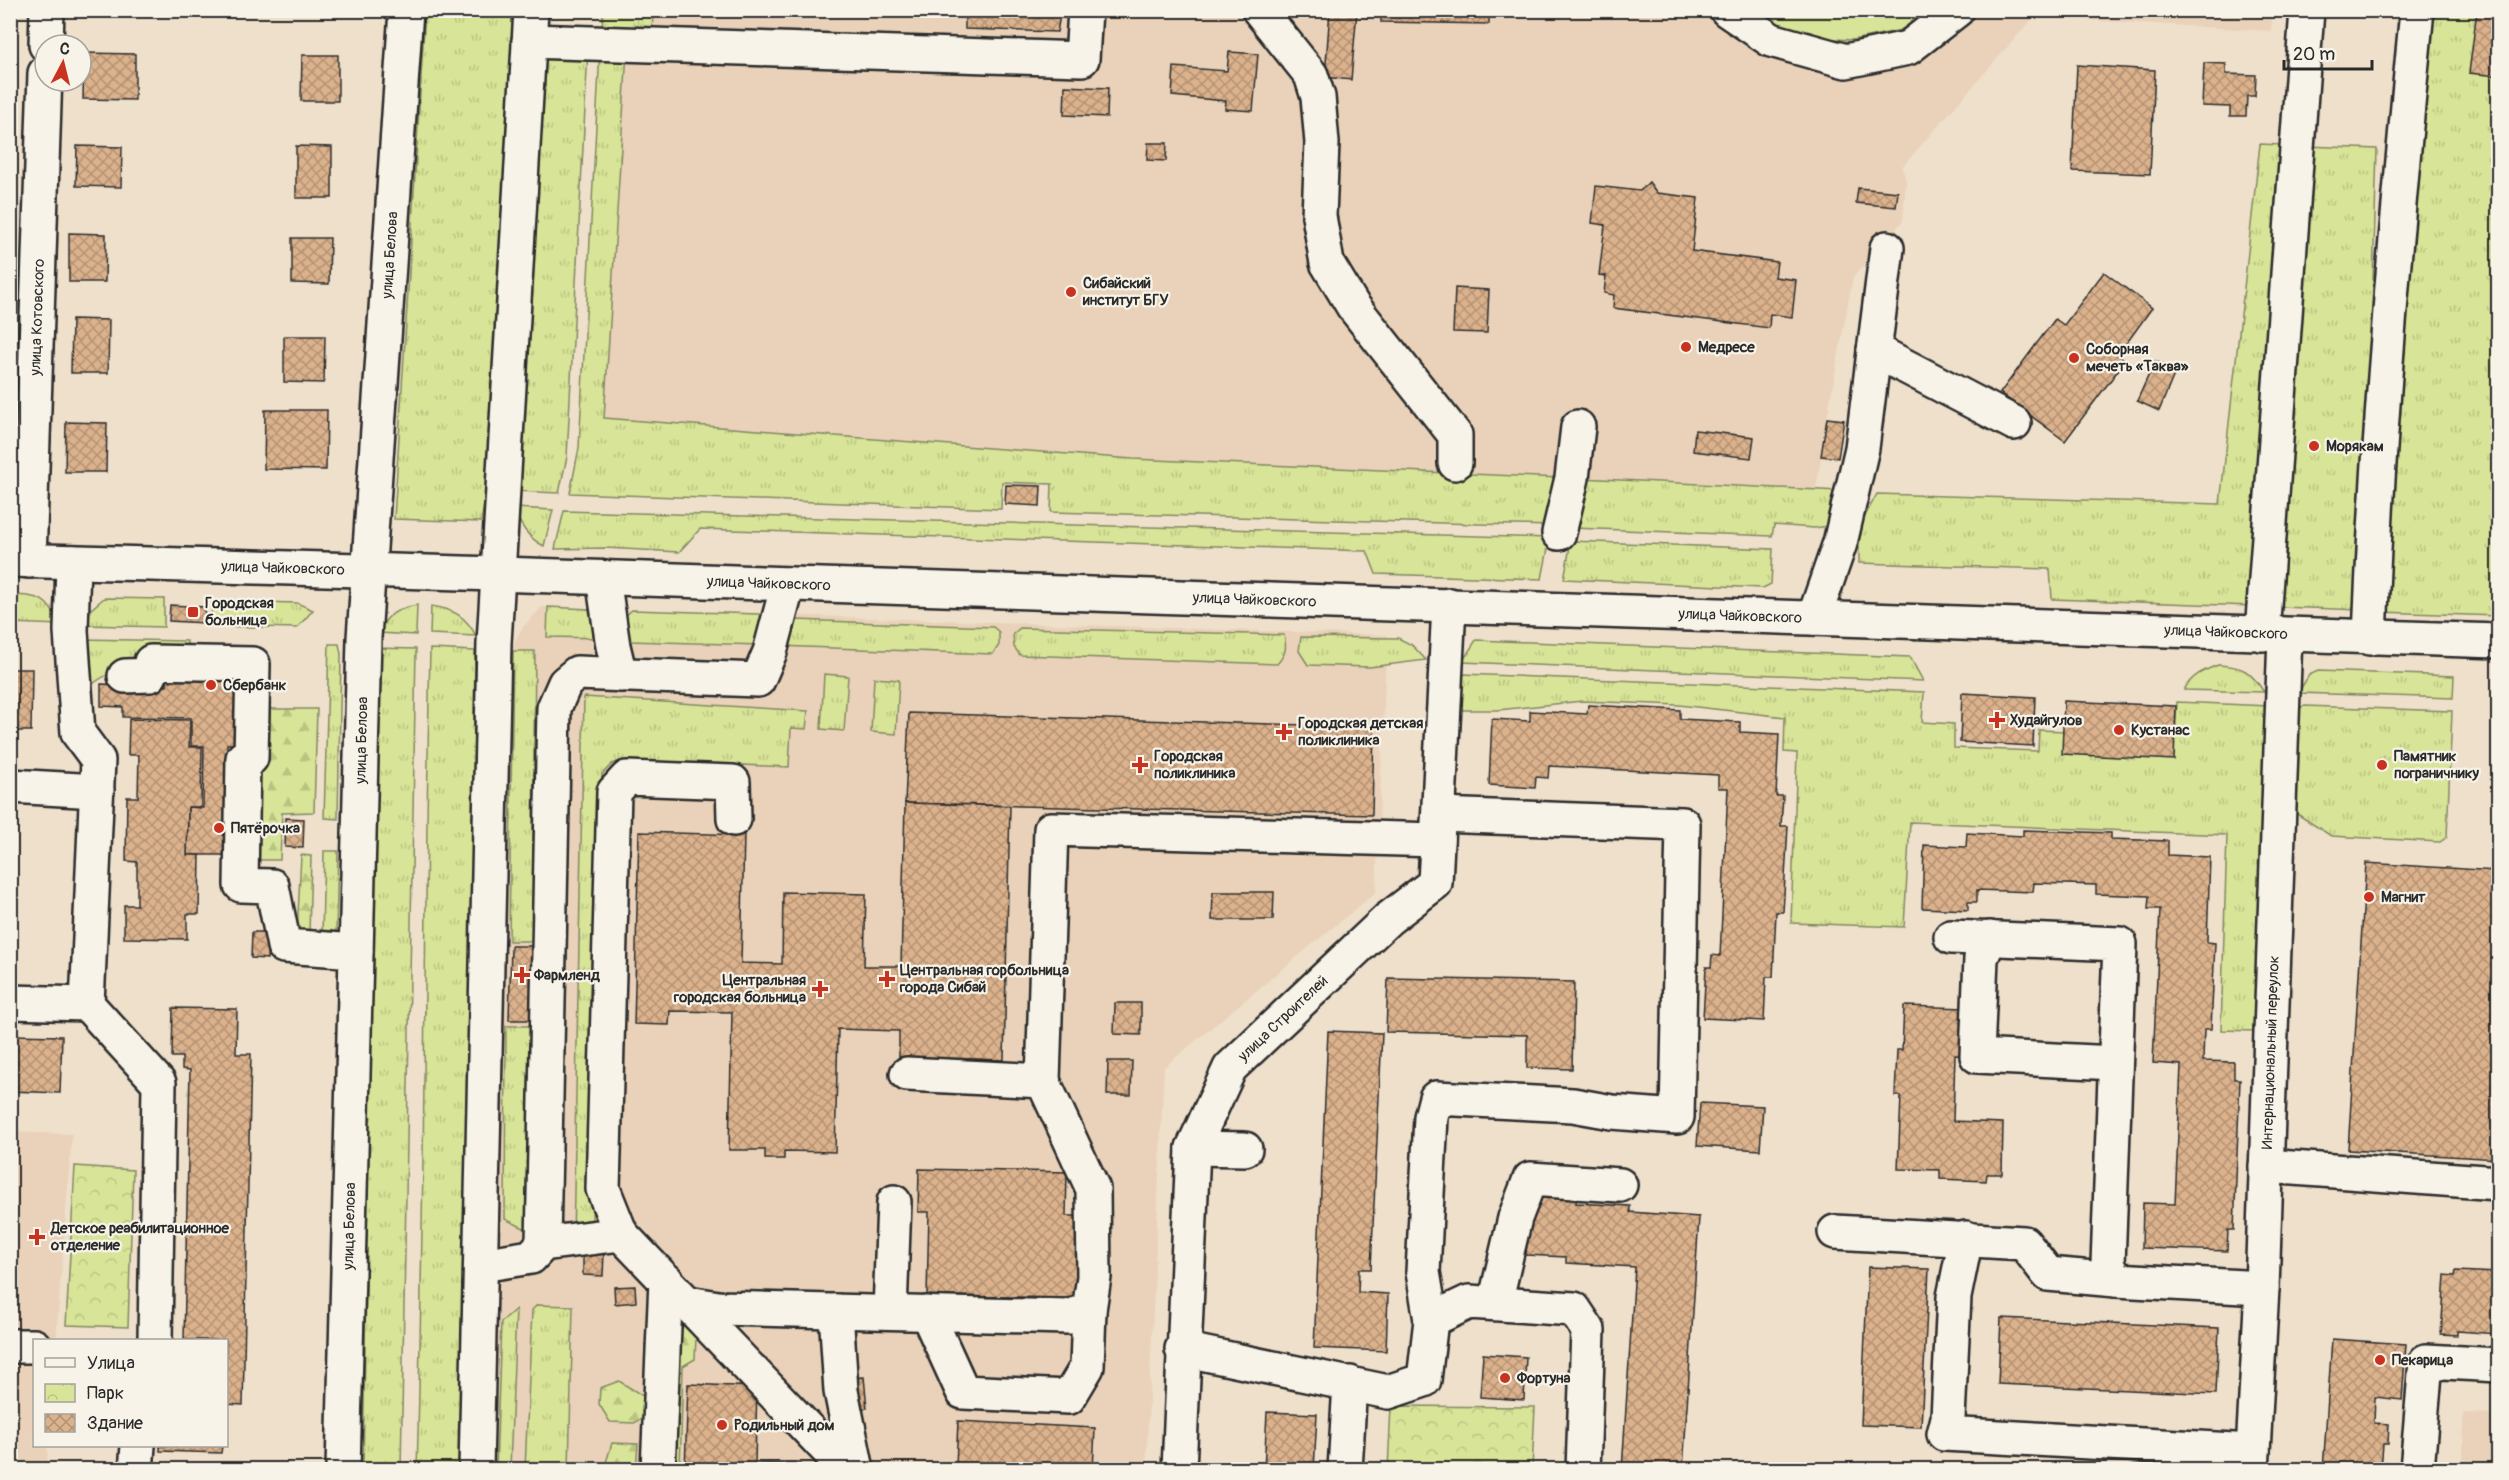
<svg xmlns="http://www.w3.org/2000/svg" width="2509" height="1480" font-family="Pangolin,sans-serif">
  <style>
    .built { fill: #e9d2b9 }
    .grass { fill: url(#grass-tufts); stroke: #828861; stroke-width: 1.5 }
    .forest { fill: url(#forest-firs); stroke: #828861; stroke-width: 1.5 }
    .park { fill: url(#park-crowns); stroke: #828861; stroke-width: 1.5 }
    .garden { fill: #d8e497; stroke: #828861; stroke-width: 1.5 }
    .building { fill: url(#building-cross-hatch); stroke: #2b2b2b; stroke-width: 1.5 }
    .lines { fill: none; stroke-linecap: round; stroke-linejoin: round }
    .minor-casing { stroke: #2b2b2b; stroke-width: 38 }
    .major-casing { stroke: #2b2b2b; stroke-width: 38 }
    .minor { stroke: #f7f3e8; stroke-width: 33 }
    .major { stroke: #f7f3e8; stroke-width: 33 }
    .poi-dot { fill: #c8321e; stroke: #f7f3e8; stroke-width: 2 }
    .labels { text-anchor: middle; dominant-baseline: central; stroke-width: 4.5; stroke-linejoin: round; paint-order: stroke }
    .street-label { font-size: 15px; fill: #2b2b2b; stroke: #f7f3e8 }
    .poi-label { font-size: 15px; font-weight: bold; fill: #2b2b2b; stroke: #f7f3e8; text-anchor: start }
  </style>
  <defs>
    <pattern id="grass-tufts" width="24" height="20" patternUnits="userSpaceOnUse" patternTransform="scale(1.5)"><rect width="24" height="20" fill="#d8e497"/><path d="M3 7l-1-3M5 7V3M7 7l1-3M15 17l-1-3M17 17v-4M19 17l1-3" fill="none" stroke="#bac482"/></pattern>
    <pattern id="forest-firs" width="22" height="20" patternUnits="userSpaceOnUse" patternTransform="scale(1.5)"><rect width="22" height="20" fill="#d8e497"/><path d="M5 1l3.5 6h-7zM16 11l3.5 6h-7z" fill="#bac482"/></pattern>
    <pattern id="park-crowns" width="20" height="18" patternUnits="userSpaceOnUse" patternTransform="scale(1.5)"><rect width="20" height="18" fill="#d8e497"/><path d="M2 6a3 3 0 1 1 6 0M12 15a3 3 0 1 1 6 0" fill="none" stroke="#bac482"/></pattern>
    <pattern id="building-cross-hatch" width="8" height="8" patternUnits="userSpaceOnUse" patternTransform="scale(1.5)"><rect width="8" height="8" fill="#dbb28c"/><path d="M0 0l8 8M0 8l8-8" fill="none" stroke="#b29173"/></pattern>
  </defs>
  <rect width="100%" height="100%" fill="#efe0cc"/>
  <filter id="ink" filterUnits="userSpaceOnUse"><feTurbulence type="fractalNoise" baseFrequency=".0167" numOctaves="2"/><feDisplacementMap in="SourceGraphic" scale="12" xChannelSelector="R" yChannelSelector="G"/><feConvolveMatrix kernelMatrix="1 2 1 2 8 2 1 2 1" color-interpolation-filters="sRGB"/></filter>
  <g filter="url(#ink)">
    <g class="built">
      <polygon points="629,11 2273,11 2271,31 2034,17 1902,167 1906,181 1903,221 1853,277 1827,418 1816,490 1133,459 603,418"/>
      <polygon points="542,607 1387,635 1376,892 1164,1067 1146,1469 495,1470 509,703 514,643 522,628"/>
      <polygon points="11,1132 72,1134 56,1340 34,1340 34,1446 48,1446 47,1469 11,1470"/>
      <polygon points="2463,1413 2498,1414 2498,1469 2463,1469"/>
    </g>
    <g class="grass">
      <polygon points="425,11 515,11 486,493 481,522 394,519"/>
      <polygon points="603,11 653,11 652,35 602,34"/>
      <polygon points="2410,11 2498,11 2498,198 2493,324 2498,325 2498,616 2380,612"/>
      <polygon points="552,49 588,50 567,457 559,493 516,491 542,59"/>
      <polygon points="600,51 627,52 604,418 1133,459 1560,478 1552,526 1051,512 1052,484 1002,482 1001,509 570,493 579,448"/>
      <polygon points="2260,144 2377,149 2363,610 2052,599 2050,569 1859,563 1859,527 1877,494 2220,504"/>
      <polygon points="1581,478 1839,491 1830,526 1814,528 1774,525 1772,536 1573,528"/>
      <path d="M515,508L553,510L544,546C528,538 519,525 515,508Z"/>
      <polygon points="564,511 1550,538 1542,579 1376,574 1367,551 700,529 679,552 605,548 555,549"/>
      <polygon points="1571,541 1773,549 1771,584 1763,588 1564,579"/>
      <path d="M11,595C40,596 47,597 60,625L11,623Z"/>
      <polygon points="104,598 164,599 164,627 83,625 89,611"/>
      <polygon points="212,601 297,603 313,610 297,628 211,626"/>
      <path d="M417,605L416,635L378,633C386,615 398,608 417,605Z"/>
      <path d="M431,606C453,609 466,616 476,636L430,634Z"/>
      <polygon points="548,607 589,609 600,629 601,638 547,637"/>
      <polygon points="632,610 759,614 765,625 760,645 629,641 625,637 625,616"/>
      <polygon points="796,620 993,627 999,632 999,645 993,654 779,646 784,629"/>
      <path d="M1020,628L1284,635C1287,648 1286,654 1277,664L1020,655L1014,647L1013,634Z"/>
      <polygon points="1301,637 1398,638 1412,645 1426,660 1370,667 1308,665 1299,651"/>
      <path d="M80,639L187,641V657C160,663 115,666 94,683L84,676Z"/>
      <polygon points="1476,640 1910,657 1923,681 1462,662"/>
      <polygon points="329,644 339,644 341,654 338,819 324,818"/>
      <polygon points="376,648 416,649 401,1469 363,1470"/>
      <path d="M430,649L475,651L467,1255L460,1469L417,1470C425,1196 424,922 430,649Z"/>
      <polygon points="513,651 535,651 532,941 509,941"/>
      <path d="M2218,665C2244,666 2250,671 2264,692L2184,690C2192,675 2203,671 2218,665Z"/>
      <polygon points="2318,671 2454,676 2453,698 2298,693 2309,675"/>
      <polygon points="824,674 848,676 844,731 821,729"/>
      <polygon points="1462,674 1924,692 1922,722 1954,724 1954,748 2038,751 2039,730 2175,735 2177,702 2269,706 2255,1031 2221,1030 2227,835 1910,822 1904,927 1791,923 1797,753 1784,752 1785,717 1679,705 1582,701 1498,710 1461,710"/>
      <polygon points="874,678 899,680 896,734 871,732"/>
      <polygon points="584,697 808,711 806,729 791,728 789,767 623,760 612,764 602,774 592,1225 573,1241"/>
      <polygon points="2304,706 2452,711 2447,837 2440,842 2331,836 2291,810 2296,709"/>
      <polygon points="324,851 338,851 336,935 322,935"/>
      <polygon points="506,1026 530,1026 528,1230 505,1219"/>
      <polygon points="537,1305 573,1306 569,1469 525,1469 532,1310"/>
      <polygon points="516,1309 510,1469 496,1469 501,1322"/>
    </g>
    <g class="forest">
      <polygon points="263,709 317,709 314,812 282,813 280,860 251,860"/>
      <polygon points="301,855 311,856 309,935 297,935"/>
      <polygon points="672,1318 682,1323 696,1337 695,1359 683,1366 680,1469 665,1470"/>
      <polygon points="619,1381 648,1399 645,1417 634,1423 610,1422 599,1404 600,1388"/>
      <polygon points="612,1443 638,1444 636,1469 604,1469"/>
    </g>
    <g class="park">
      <polygon points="75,1166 133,1170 128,1327 66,1325"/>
      <polygon points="1391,1406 1535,1407 1532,1469 1388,1470"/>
    </g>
    <polygon class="garden" points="1752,11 1930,11 1901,30 1853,40 1816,38 1782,26"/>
    <g class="building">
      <polygon points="84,10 117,10 117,14 84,13"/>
      <polygon points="959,10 1061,10 1057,32 965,29 965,17 959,17"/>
      <polygon points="1330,10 1357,10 1351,80 1325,77"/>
      <polygon points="1381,10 1489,10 1489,24 1381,22"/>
      <polygon points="2477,10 2498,10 2498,76 2469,73"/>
      <polygon points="1229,52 1258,54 1253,111 1225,109 1226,101 1172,96 1174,67 1227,71"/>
      <polygon points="84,53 135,54 135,100 83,99"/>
      <polygon points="302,55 338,55 338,101 301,101"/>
      <polygon points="2204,63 2226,64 2226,74 2256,75 2255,96 2247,96 2246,116 2230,116 2230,107 2202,106"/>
      <polygon points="2077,65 2155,70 2150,174 2072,171"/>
      <polygon points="1065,86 1108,88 1107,117 1064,115"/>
      <polygon points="1148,143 1167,143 1166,161 1147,160"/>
      <polygon points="77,146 122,147 121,187 76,186"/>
      <polygon points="296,146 332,147 332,198 296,198"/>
      <polygon points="1649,182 1657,193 1698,198 1692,251 1777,262 1775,277 1796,280 1792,317 1770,314 1769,328 1613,308 1614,295 1604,293 1606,276 1599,275 1605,225 1592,223 1596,186 1640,191"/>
      <polygon points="1858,188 1898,192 1896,207 1856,203"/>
      <polygon points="69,233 106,234 105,282 69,282"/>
      <polygon points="292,238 330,238 329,284 292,283"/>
      <polygon points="2104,272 2152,308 2118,355 2125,361 2065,441 2000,393 2055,319 2064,325"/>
      <polygon points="1455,288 1489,290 1487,333 1453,332"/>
      <polygon points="72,319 109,320 108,373 71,373"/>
      <polygon points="284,336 325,336 324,383 284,382"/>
      <polygon points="2155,361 2176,370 2159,411 2137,401"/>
      <polygon points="265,410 327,410 326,470 264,469"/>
      <polygon points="1827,418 1844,420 1838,458 1821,456"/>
      <polygon points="66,422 107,423 106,472 65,472"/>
      <polygon points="1695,430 1754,437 1751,458 1693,451"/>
      <polygon points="1006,485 1041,486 1040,506 1005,504"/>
      <polygon points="170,605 205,607 205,623 169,621"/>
      <polygon points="10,669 32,669 31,731 10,731"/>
      <polygon points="167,674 239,675 238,744 227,744 225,855 187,855 188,807 203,808 204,746 191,746 191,718 123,717 123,707 101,706 101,684 167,686"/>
      <polygon points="1962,693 2035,697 2033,746 1960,742"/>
      <polygon points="2064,701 2176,706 2174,760 2062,754"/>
      <polygon points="1588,705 1680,710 1680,719 1740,722 1740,732 1779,734 1776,796 1783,796 1781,826 1788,826 1783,912 1776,912 1773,977 1766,977 1764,1021 1703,1018 1706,967 1711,967 1712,955 1720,956 1728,788 1718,788 1718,775 1549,766 1548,778 1536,777 1535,788 1489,785 1492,719 1530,721 1530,711 1587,714"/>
      <polygon points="909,713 1374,727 1372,815 905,803"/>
      <polygon points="129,719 190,720 189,747 202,747 201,807 188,807 187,855 200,855 199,914 187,914 187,939 124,938 124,905 137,905 137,862 126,861 127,797 138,797 139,755 128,755"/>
      <polygon points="905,803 1010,806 1004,1060 899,1057 899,1031 838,1029 835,1152 784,1151 784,1159 765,1159 765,1150 729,1150 732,1012 670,1011 669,1025 634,1024 639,832 744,835 741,963 782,964 783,892 866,894 864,966 901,966"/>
      <polygon points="286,818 304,819 303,848 285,847"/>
      <polygon points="2023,830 2111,833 2111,839 2168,841 2168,855 2210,857 2207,942 2215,943 2211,1029 2204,1029 2203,1061 2234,1062 2234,1079 2240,1079 2234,1230 2228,1230 2227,1251 2142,1248 2143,1203 2175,1204 2181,1065 2153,1063 2160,909 2148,909 2149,896 2096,894 2096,885 2034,883 2033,892 1977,890 1977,902 1968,902 1968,910 1922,908 1924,845 1966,847 1967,833 2023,836"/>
      <polygon points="2498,858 2498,1159 2348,1150 2366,863 2497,871"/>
      <polygon points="1213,892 1274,892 1273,920 1212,920"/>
      <polygon points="252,932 268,932 267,959 251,958"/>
      <polygon points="511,946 532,946 530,1020 509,1020"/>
      <polygon points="1388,978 1574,982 1572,1069 1527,1068 1527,1035 1386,1032"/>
      <polygon points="1115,1003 1141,1003 1141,1035 1114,1034"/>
      <polygon points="1904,1006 1966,1008 1965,1056 1955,1055 1953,1121 2003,1123 2002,1174 1987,1174 1986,1181 1940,1179 1940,1170 1898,1169 1901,1096 1895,1096 1897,1050 1902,1050"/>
      <polygon points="173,1008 237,1009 236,1054 251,1054 243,1405 226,1404 226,1340 184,1340 190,1070 182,1069 182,1057 172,1057"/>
      <polygon points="1328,1031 1382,1033 1371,1269 1359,1269 1358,1292 1388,1294 1386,1351 1314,1348"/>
      <polygon points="10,1035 62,1036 60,1093 10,1091"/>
      <polygon points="1108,1061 1132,1061 1131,1095 1107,1095"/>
      <polygon points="1700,1103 1763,1106 1760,1150 1697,1146"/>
      <polygon points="919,1169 1067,1172 1066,1216 1079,1216 1077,1298 927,1296 929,1212 918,1212"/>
      <polygon points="1530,1190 1577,1193 1576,1203 1630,1206 1630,1212 1699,1217 1683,1470 1622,1470 1635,1267 1566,1263 1566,1257 1526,1255"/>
      <polygon points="583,1251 604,1252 603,1276 583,1275"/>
      <polygon points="1868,1267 1929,1269 1921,1427 1861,1425"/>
      <polygon points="2456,1271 2498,1273 2498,1334 2457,1331 2457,1335 2441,1334 2445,1275 2455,1276"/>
      <polygon points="635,1286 636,1302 615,1304 614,1287"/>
      <polygon points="2001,1318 2219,1328 2216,1394 1998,1384"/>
      <polygon points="2332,1339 2406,1344 2402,1400 2375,1397 2374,1423 2389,1424 2388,1444 2383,1444 2381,1470 2323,1470"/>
      <polygon points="1483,1354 1526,1357 1524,1400 1480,1397"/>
      <polygon points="864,1377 867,1408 852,1409 850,1378"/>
      <polygon points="688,1384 757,1387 755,1463 801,1464 801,1470 685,1470"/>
      <polygon points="1267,1412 1317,1414 1314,1470 1264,1470"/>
      <polygon points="958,1421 1095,1428 1093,1470 1026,1470 956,1466"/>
      <polygon points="160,1446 222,1446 221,1453 160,1451"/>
    </g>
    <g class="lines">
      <defs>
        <g id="minor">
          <polyline points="1259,10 1311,75 1318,97 1322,143 1319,216 1327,263 1353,306 1455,435 1455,463"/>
          <polyline points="1727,10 1771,40 1846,61 1908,48 1957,10"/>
          <polyline points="529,41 1082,59 1085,10"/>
          <polyline points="46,45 47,10"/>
          <polyline points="1874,350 2014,423"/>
          <polyline points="1559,533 1572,478 1578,427"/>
          <path id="s1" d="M29,561L45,73"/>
          <polyline points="73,562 71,631 78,733 98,760 87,1004 159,1083 155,1340"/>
          <path id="s2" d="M497,574L2498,641"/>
          <polyline points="603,578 613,646 620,675"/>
          <polyline points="1814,618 1840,543 1862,448 1887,248"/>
          <polyline points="2262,634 2307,10"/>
          <path d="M2370,638C2378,428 2397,219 2417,10"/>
          <polyline points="125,676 150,675 151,662 253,664 251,758 243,758 241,885 272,886 284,946 356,951"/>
          <polyline points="10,786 97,791"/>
          <polyline points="1951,937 2120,944 2108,1264 2116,1280 2262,1288"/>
          <polyline points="1990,938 1981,958 1977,1056 2115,1063"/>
          <polyline points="10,1002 87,1004"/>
          <polyline points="907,1074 1043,1081"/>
          <polyline points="1193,1148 1245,1149"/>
          <polyline points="2266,1166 2498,1183"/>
          <polyline points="1835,1232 2024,1243 2048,1274 2116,1280"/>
          <polyline points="621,1234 603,1189 614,792 627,778 733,782 734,819"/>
          <polyline points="1966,1238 1954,1297 1948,1418 1944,1434 2253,1451"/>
          <polyline points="543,1244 554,708 565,683 577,673 758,680 770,652 788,584"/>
          <polyline points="481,1265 531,1257 543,1244 621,1234 847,1470"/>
          <polyline points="688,1303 718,1308 1068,1317 1089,1310 1094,1277 1093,1189 1043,1081 1051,829 1437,840"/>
          <polyline points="1495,1303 1515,1218 1530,1179 1620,1185"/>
          <polyline points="836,1311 841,1391 857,1470"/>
          <polyline points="890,1312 894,1202"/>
          <polyline points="927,1313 963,1392 1069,1397 1087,1367 1089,1310"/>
          <polyline points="1431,1320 1469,1302 1574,1309 1588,1330 1583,1470"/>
          <polyline points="10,1346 34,1346"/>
          <polyline points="1182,1349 1388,1392 1424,1380 1431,1320 1423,1272 1431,1117 1436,1098 1573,1105 1612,1112 1677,1117 1683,824 1439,815"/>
          <polyline points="136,1470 138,1446"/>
          <polyline points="658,1470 666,1280"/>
          <path id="s3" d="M1179,1470L1193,1148L1230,1068L1388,919L1435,883L1449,605"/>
          <polyline points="1345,1470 1350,1383"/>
          <path id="s4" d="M2252,1470L2262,1288L2285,635"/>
          <polyline points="2417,1470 2426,1361 2498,1365"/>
        </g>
        <g id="major">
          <path id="s5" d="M10,560L497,574"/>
          <path id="s6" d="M343,1470L364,638L406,10"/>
          <polyline points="476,1470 494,643 531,10"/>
        </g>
      </defs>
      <use href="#minor" class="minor-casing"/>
      <use href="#major" class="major-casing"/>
      <use href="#minor" class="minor"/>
      <use href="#major" class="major"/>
    </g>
  </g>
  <g class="poi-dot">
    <circle cx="1071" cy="292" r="6"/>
    <circle cx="1686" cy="347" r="6"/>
    <circle cx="2074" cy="358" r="6"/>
    <circle cx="2314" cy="446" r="6"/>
    <rect x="187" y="606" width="12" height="12" rx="3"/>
    <circle cx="211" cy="685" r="6"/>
    <path d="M1994 711h6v6h6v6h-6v6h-6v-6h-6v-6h6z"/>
    <circle cx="2119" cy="730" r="6"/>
    <path d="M1281 723h6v6h6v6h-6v6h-6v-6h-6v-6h6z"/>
    <path d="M1137 756h6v6h6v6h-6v6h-6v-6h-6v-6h6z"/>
    <circle cx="2382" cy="765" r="6"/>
    <circle cx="219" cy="828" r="6"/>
    <circle cx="2369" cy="897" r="6"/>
    <path d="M519 966h6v6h6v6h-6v6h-6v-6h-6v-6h6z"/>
    <path d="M884 970h6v6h6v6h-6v6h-6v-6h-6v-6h6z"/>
    <path d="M817 980h6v6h6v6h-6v6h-6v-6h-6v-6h6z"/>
    <path d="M34 1228h6v6h6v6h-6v6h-6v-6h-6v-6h6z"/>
    <circle cx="2380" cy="1360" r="6"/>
    <circle cx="1505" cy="1378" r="6"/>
    <circle cx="722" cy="1425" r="6"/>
  </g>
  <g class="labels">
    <g class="street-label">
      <text stroke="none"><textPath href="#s6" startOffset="1216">улица Белова</textPath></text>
      <text stroke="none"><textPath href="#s1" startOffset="244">улица Котовского</textPath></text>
      <text stroke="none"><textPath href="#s5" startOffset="273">улица Чайковского</textPath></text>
      <text stroke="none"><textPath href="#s2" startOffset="272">улица Чайковского</textPath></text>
      <text stroke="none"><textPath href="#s2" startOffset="758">улица Чайковского</textPath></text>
      <text stroke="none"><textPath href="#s2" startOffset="1244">улица Чайковского</textPath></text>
      <text stroke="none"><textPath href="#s2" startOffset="1730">улица Чайковского</textPath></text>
      <text stroke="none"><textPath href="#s6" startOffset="730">улица Белова</textPath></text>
      <text stroke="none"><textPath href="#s3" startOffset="483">улица Строителей</textPath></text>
      <text stroke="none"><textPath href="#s4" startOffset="418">Интернациональный переулок</textPath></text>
      <text stroke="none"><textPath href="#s6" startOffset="244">улица Белова</textPath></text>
    </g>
    <g class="poi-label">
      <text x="1083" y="283">Сибайский<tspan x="1083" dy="17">институт БГУ</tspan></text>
      <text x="1698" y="347">Медресе</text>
      <text x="2086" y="349">Соборная<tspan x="2086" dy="17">мечеть «Таква»</tspan></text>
      <text x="2326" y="446">Морякам</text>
      <text x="205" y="603">Городская<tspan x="205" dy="17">больница</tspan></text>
      <text x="223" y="685">Сбербанк</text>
      <text x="2010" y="720">Худайгулов</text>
      <text x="1298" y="723">Городская детская<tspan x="1298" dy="17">поликлиника</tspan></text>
      <text x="2131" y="730">Кустанас</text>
      <text x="1154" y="756">Городская<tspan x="1154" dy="17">поликлиника</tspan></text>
      <text x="2394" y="756">Памятник<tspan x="2394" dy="17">пограничнику</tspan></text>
      <text x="231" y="828">Пятёрочка</text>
      <text x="2381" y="897">Магнит</text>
      <text x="900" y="970">Центральная горбольница<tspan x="900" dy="17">города Сибай</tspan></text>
      <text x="534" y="975">Фармленд</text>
      <text x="806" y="980" text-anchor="end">Центральная<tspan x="806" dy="17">городская больница</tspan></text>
      <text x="51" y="1228">Детское реабилитационное<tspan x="51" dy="17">отделение</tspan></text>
      <text x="2392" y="1360">Пекарица</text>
      <text x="1517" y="1378">Фортуна</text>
      <text x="734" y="1425">Родильный дом</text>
    </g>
  </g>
  <rect width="2509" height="1480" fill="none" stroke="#f7f3e8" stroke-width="36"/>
  <rect x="18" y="18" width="2473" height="1444" fill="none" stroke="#2b2b2b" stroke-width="2" filter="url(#ink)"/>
  <rect x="33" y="1339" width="195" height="108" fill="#f7f3e8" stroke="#a5a39c" stroke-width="1.5"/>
  <rect x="45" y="1358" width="30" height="9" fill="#f7f3e8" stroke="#a5a39c" stroke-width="1.5"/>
  <text x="87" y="1369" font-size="18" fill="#2b2b2b">Улица</text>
  <rect x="45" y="1384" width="30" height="18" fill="url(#park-crowns)" stroke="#a5a39c" stroke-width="1.5"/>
  <text x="87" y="1399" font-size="18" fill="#2b2b2b">Парк</text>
  <rect x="45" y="1414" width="30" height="18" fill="url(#building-cross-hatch)" stroke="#a5a39c" stroke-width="1.5"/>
  <text x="87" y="1429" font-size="18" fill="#2b2b2b">Здание</text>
  <g transform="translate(63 63) rotate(7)"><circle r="28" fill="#f7f3e8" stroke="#a5a39c" stroke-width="1.5"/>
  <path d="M0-4.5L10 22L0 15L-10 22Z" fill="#c8321e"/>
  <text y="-9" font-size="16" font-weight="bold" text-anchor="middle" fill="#2b2b2b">С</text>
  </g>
  <path d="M2284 60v9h88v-9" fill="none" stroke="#2b2b2b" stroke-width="3"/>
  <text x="2293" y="60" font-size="18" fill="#2b2b2b" stroke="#f7f3e8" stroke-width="4.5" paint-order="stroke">20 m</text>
</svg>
